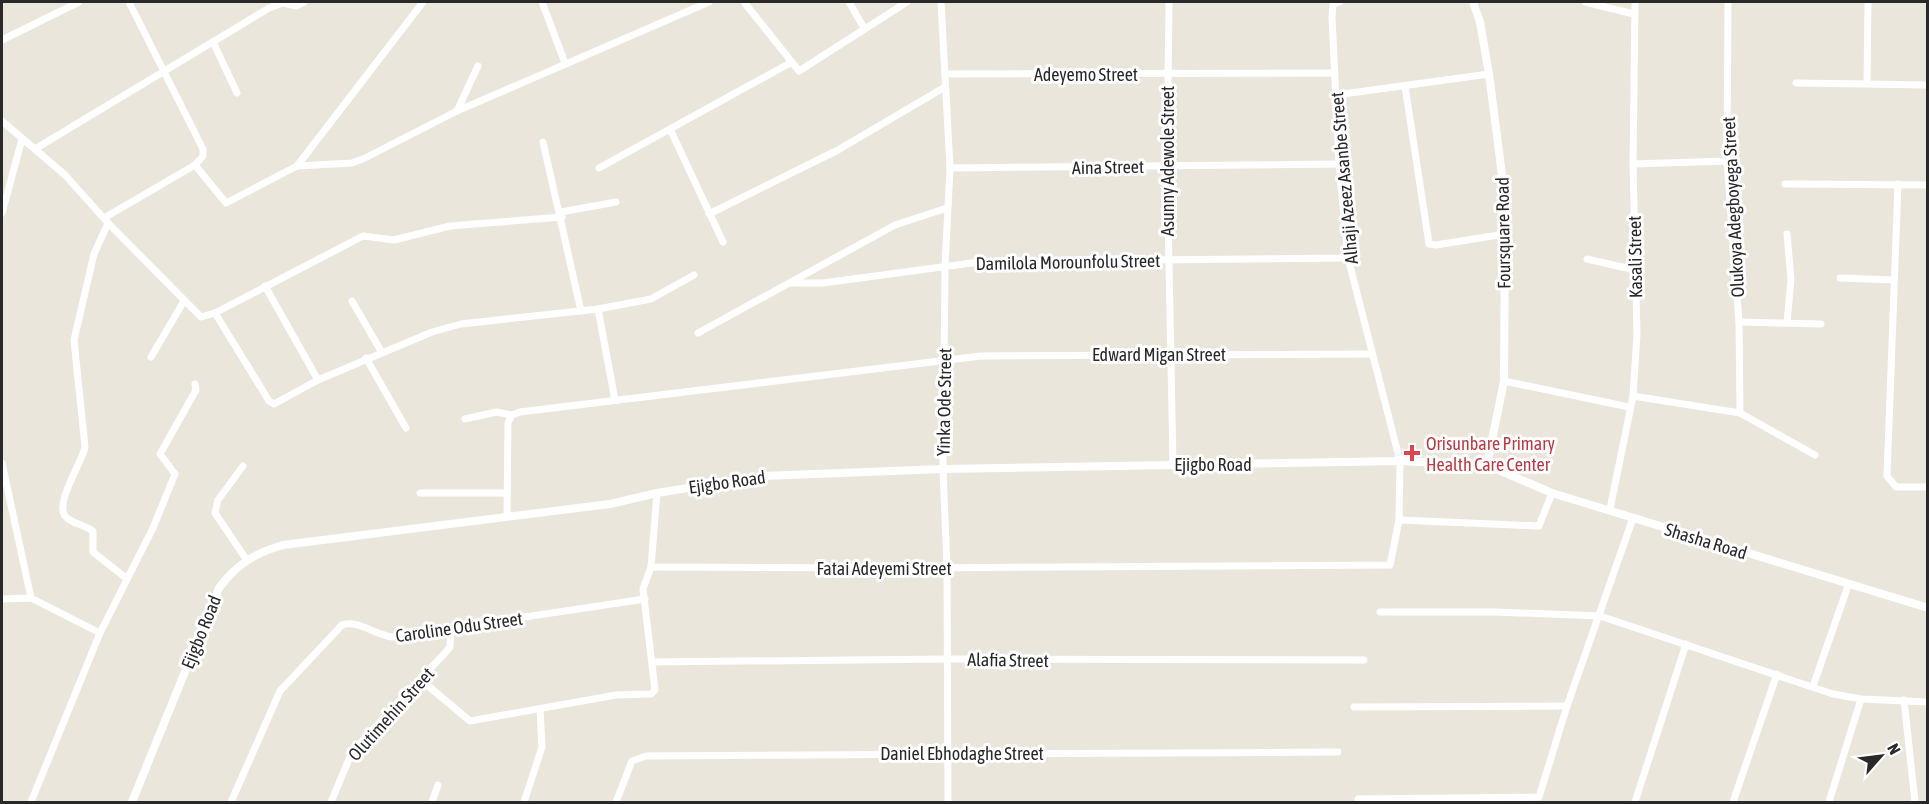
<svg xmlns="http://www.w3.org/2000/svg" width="1929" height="804" font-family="'Asap Condensed',sans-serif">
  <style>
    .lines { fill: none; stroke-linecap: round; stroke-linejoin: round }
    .minor { stroke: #fff; stroke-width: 7 }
    .tertiary { stroke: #fff; stroke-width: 8 }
    .health-dot { fill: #e0444e; stroke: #fff; stroke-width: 2 }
    .labels { text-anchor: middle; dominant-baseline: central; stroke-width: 6; stroke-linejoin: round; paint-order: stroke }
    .street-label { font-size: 18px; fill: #292929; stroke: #fff }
    .health-label { font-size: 18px; fill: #be3a42; stroke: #fff; text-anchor: start }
  </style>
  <rect width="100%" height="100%" fill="#ebe6dc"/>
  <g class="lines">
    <g class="minor">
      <polyline points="542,2 565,63"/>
      <polyline points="744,2 799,71 907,2"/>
      <polyline points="849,2 864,28"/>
      <polyline points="941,2 950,168 945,266 943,469 947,568 948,802"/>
      <polyline points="1169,2 1167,166 1173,464"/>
      <polyline points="1585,2 1634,14"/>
      <polyline points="1728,2 1727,161 1739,322 1740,413"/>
      <polyline points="2,40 79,2"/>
      <polyline points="213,42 237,93"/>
      <polyline points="945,74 1335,73"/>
      <polyline points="1796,83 1928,85"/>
      <polyline points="1867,83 1868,2"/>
      <polyline points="1405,86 1429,244 1436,245 1505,234"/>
      <polyline points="1336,95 1489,74"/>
      <polyline points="457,111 478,66"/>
      <polyline points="2,121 65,175 108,223 201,317 215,313 363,236 394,240 450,226 562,217"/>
      <polyline points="670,129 723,242"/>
      <polyline points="543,142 581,311"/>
      <polyline points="35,149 269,8 283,3 296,6 304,2"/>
      <polyline points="1633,164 1727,161"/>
      <polyline points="195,165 226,203 297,166 423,2"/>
      <polyline points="297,166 352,163 365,158 457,111 709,2"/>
      <polyline points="599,168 790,63"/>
      <polyline points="950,168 1339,164"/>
      <polyline points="1785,184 1928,185"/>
      <polyline points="1898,184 1887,476 1896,487 1928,487"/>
      <polyline points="561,212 616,202"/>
      <polyline points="2,213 22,139"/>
      <polyline points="709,214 838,150 945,87"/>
      <polyline points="104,218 195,165 203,156 203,149 129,2"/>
      <path d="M108,223L94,254L74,340L85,447C82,463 52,506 67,518C74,524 85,525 93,531V552L126,578"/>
      <polyline points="1587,259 1635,270"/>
      <polyline points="1840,278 1894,280"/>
      <polyline points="790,283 823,283 979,262 1348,258"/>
      <polyline points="265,286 318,380"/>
      <polyline points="352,301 381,351"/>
      <polyline points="598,309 615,400"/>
      <polyline points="215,313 269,401 274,404 318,380 432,332 461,324 598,309 651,299 694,275"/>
      <polyline points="1739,322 1821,324"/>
      <polyline points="1787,323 1791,279 1787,234"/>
      <polyline points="698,333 895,225 947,208"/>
      <polyline points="151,357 184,301"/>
      <polyline points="366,358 406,428"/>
      <polyline points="1504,381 1629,407"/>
      <polyline points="1633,396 1740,413 1815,455"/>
      <polyline points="465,419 496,412 512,415"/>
      <polyline points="2,463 31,598"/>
      <polyline points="243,466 218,500 215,513 246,559"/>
      <polyline points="420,493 507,493"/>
      <polyline points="1610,509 1633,396 1637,335 1633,164 1635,2"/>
      <polyline points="507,515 508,423 512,415 520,412 981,356 1372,354"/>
      <polyline points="1399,520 1539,526 1552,493"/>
      <polyline points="651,567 913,568 1390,565 1399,520 1400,461 1348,258 1339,164 1332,17 1333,4 1340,2"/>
      <polyline points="2,599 31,598 100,633"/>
      <polyline points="1380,612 1495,612 1600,616 1833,694 1861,699 1928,702"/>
      <polyline points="652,662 947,659 1364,660"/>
      <polyline points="421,680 470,721 616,695 651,694 655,690 643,589 651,567 657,493"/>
      <polyline points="1813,686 1848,586"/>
      <polyline points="1904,700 1915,802"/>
      <polyline points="1354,707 1567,706"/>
      <polyline points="1358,799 1539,797 1567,706 1633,518"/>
      <polyline points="31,802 100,633 153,528 175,474 160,454 196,390 195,384"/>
      <path d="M231,802L280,691L342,625C356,619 376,635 392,637L645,599"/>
      <polyline points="331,802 352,752 445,653 450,647 451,628"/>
      <polyline points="432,802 438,785"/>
      <polyline points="524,802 542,747 540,709"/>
      <polyline points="616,802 632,761 646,756 1338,752"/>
      <polyline points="1635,802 1686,644"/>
      <polyline points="1733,802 1777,674"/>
      <polyline points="1829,802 1861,699"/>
    </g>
    <g class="tertiary">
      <polyline points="1473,2 1480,22 1489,74 1502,175 1505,234 1504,381 1487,465"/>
      <path d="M132,802L219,588C237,564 255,553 283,545L610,504L657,493L762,476L943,469L1400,461L1487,465L1552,493L1928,608"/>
    </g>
  </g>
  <path class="health-dot" d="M1409 444h6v6h6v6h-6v6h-6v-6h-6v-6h6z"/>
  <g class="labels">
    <g class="street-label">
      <text x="1086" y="74">Adeyemo Street</text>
      <text transform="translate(1167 161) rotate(-90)">Asunny Adewole Street</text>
      <text transform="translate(1108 167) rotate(-1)">Aina Street</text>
      <text transform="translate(1344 178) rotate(-95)">Alhaji Azeez Asanbe Street</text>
      <text transform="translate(1733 207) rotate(-93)">Olukoya Adegboyega Street</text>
      <text transform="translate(1503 233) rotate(-91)">Foursquare Road</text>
      <text transform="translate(1635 257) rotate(-91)">Kasali Street</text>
      <text transform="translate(1068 262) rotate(-1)">Damilola Morounfolu Street</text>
      <text x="1159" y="354">Edward Migan Street</text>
      <text transform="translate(944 402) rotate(-89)">Yinka Ode Street</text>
      <text x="1213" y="464">Ejigbo Road</text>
      <text transform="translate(727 482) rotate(-8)">Ejigbo Road</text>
      <text transform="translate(1706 541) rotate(17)">Shasha Road</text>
      <text x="884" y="568">Fatai Adeyemi Street</text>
      <text transform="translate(459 627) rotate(-8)">Caroline Odu Street</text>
      <text transform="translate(201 632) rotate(-68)">Ejigbo Road</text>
      <text transform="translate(1008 660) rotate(1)">Alafia Street</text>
      <text transform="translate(391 714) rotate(-48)">Olutimehin Street</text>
      <text x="962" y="753">Daniel Ebhodaghe Street</text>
    </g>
    <g class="health-label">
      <text x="1426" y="443">Orisunbare Primary<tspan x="1426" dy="21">Health Care Center</tspan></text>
    </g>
  </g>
  <rect width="1929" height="804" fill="none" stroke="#292929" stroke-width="6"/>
  <g transform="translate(1881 756) rotate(62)" stroke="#ffffff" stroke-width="4.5" paint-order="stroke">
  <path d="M0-4.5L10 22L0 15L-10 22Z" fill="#292929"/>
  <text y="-9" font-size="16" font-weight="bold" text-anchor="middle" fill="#292929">N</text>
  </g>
</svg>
